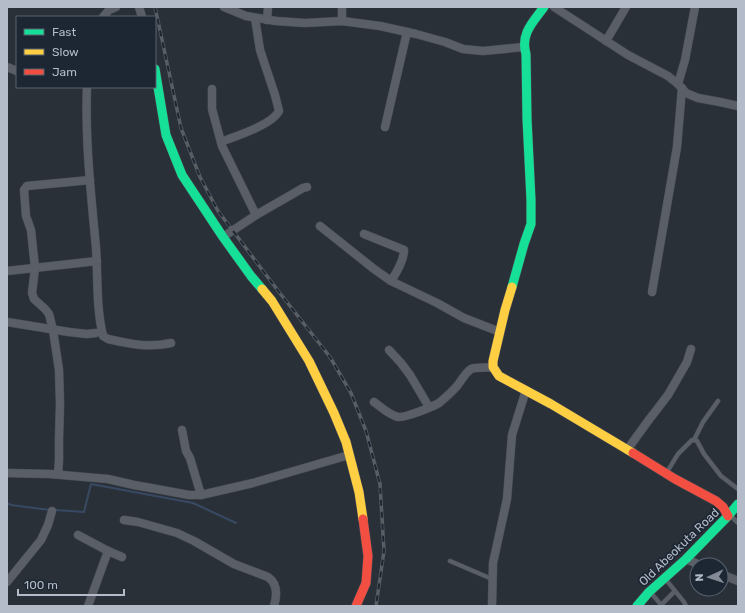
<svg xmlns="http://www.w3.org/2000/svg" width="745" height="613" font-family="Rubik,sans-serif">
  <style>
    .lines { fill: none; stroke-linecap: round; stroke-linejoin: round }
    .stream { stroke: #384963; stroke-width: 2 }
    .lane-casing { stroke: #484c53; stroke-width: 5 }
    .street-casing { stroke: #484c53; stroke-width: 9 }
    .fast-casing { stroke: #484c53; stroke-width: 10 }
    .slow-casing { stroke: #484c53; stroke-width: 10 }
    .jam-casing { stroke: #484c53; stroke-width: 10 }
    .lane { stroke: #5a5e66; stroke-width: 4 }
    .street { stroke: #5a5e66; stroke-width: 8 }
    .fast { stroke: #16e098; stroke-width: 9 }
    .slow { stroke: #ffcf43; stroke-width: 9 }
    .jam { stroke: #f24e42; stroke-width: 9 }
    .rail-casing { stroke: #595d64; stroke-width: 3.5 }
    .rail { stroke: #1d2633; stroke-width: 2; stroke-dasharray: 6; stroke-linecap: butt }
    .labels { text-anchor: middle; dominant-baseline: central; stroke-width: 3.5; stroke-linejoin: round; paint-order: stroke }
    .street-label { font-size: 12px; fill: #b4bcc9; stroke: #1d2633 }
  </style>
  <rect width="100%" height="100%" fill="#2a3038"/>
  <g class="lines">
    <g class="stream">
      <polyline points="7,503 11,505 50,510"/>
      <polyline points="55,510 84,512 91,484 193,503 236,523"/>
    </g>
    <defs>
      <g id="lane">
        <polyline points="694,440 703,422 718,401"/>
        <polyline points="667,472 678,454 692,440 694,440 697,441 704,454 721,476 738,489"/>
        <polyline points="731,516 738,523"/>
        <polyline points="450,561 492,579"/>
        <polyline points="667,581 684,602 686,606"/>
        <polyline points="652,594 662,606"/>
        <polyline points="661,605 675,591"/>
      </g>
      <g id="street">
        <polyline points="139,7 142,17"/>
        <polyline points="224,7 246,16 276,21 305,23 342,21 380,26 416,34 445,42 463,49 483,51 524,47"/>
        <polyline points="554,7 628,55 668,76 678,84 686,93 698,98 720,102 738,106"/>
        <polyline points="103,17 109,10 116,7"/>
        <polyline points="267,20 268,7"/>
        <polyline points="342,21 342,7"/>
        <polyline points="606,41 626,7"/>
        <polyline points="7,67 17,71"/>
        <polyline points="678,84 685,60 695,7"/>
        <path d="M87,87C85,141 91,194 96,248C98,277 96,307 103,336L108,339C130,344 148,348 171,343"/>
        <polyline points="212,89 212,109 222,146 256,215 303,188 307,187"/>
        <polyline points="385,127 407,32"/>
        <path d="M221,142C236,136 272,125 279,111L275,95L260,50L255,18"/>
        <polyline points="320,226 374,269 391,281 437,303 464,318 500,332"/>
        <path d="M364,234L404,250C404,260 397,272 391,281"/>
        <polyline points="223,237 256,215"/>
        <polyline points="7,271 97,261"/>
        <polyline points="652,292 677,147 682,88"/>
        <polyline points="7,322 69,332 87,334 96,333"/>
        <polyline points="389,350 401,363 410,375 429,407"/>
        <path d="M374,402C381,407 389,415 398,417C405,418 432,407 439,403C445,398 452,392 457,386C462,380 465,373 471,369C476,367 487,368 493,367"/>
        <polyline points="182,430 186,451 190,458 201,495"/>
        <polyline points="627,450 648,421 668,395 687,362 691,349"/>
        <polyline points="7,473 50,474 108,479 134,485 162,490 189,495 201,495 253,483 349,455"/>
        <polyline points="58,474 59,460 59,439 60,404 59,370 53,330 49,314 45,309 34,299 32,293 35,268 31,230 26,216 24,190 27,186 90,180"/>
        <path d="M124,520L138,522L177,533L194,541L234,564L268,577C278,584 277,596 274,606"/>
        <polyline points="78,535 108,551 122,557"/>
        <polyline points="686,559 700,565"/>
        <polyline points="721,574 738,581"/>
        <polyline points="7,582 41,540 48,525 52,511"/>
        <polyline points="88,606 108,551"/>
        <polyline points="492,606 493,563 507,499 512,435 526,390"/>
      </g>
      <g id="fast">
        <polyline points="155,69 166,135 182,175 223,237 251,276 262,289"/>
        <path d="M512,287L524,244L531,224V200L527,119L526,54C520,34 533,22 544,7"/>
        <polyline points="637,606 649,592 686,559 728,516 738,504"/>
      </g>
      <g id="slow">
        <polyline points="512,287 505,310 493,361 493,367 499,376 551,404 633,453"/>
        <polyline points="262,289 272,301 309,361 334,413 346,442 359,492 363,519"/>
      </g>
      <g id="jam">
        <polyline points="633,453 675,479 716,501 723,507 728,516"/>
        <polyline points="356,606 366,583 368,556 363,519"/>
      </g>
    </defs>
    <use href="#lane" class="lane-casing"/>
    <use href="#street" class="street-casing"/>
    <use href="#fast" class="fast-casing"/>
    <use href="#slow" class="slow-casing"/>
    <use href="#jam" class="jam-casing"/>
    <use href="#lane" class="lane"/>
    <use href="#street" class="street"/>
    <use href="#fast" class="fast"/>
    <use href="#slow" class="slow"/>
    <use href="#jam" class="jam"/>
    <defs>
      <polyline id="rail" points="155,7 181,128 200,177 218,211 279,292 330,357 351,393 366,431 380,484 384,551 376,606"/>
    </defs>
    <use href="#rail" class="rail-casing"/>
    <use href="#rail" class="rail"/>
  </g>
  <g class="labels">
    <g class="street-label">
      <text transform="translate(679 547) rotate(-44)">Old Abeokuta Road</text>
    </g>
  </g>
  <rect width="745" height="613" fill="none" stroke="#b4bcc9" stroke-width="16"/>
  <rect x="16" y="16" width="140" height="72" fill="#1d2633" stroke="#59626f"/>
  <rect x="24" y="29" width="20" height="6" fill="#16e098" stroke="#59626f"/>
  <text x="52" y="36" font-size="12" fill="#b4bcc9">Fast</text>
  <rect x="24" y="49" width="20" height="6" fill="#ffcf43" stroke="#59626f"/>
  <text x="52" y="56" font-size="12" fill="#b4bcc9">Slow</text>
  <rect x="24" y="69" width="20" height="6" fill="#f24e42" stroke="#59626f"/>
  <text x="52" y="76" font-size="12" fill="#b4bcc9">Jam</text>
  <g transform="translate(709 577) rotate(267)"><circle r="19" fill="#1d2633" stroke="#59626f"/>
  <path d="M0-3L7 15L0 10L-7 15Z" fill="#848b96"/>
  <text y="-6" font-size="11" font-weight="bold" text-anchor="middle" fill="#b4bcc9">N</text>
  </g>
  <path d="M18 589v6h106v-6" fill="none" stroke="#b4bcc9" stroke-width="2"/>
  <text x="24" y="589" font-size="12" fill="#b4bcc9" stroke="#1d2633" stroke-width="3" paint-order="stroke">100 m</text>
</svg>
